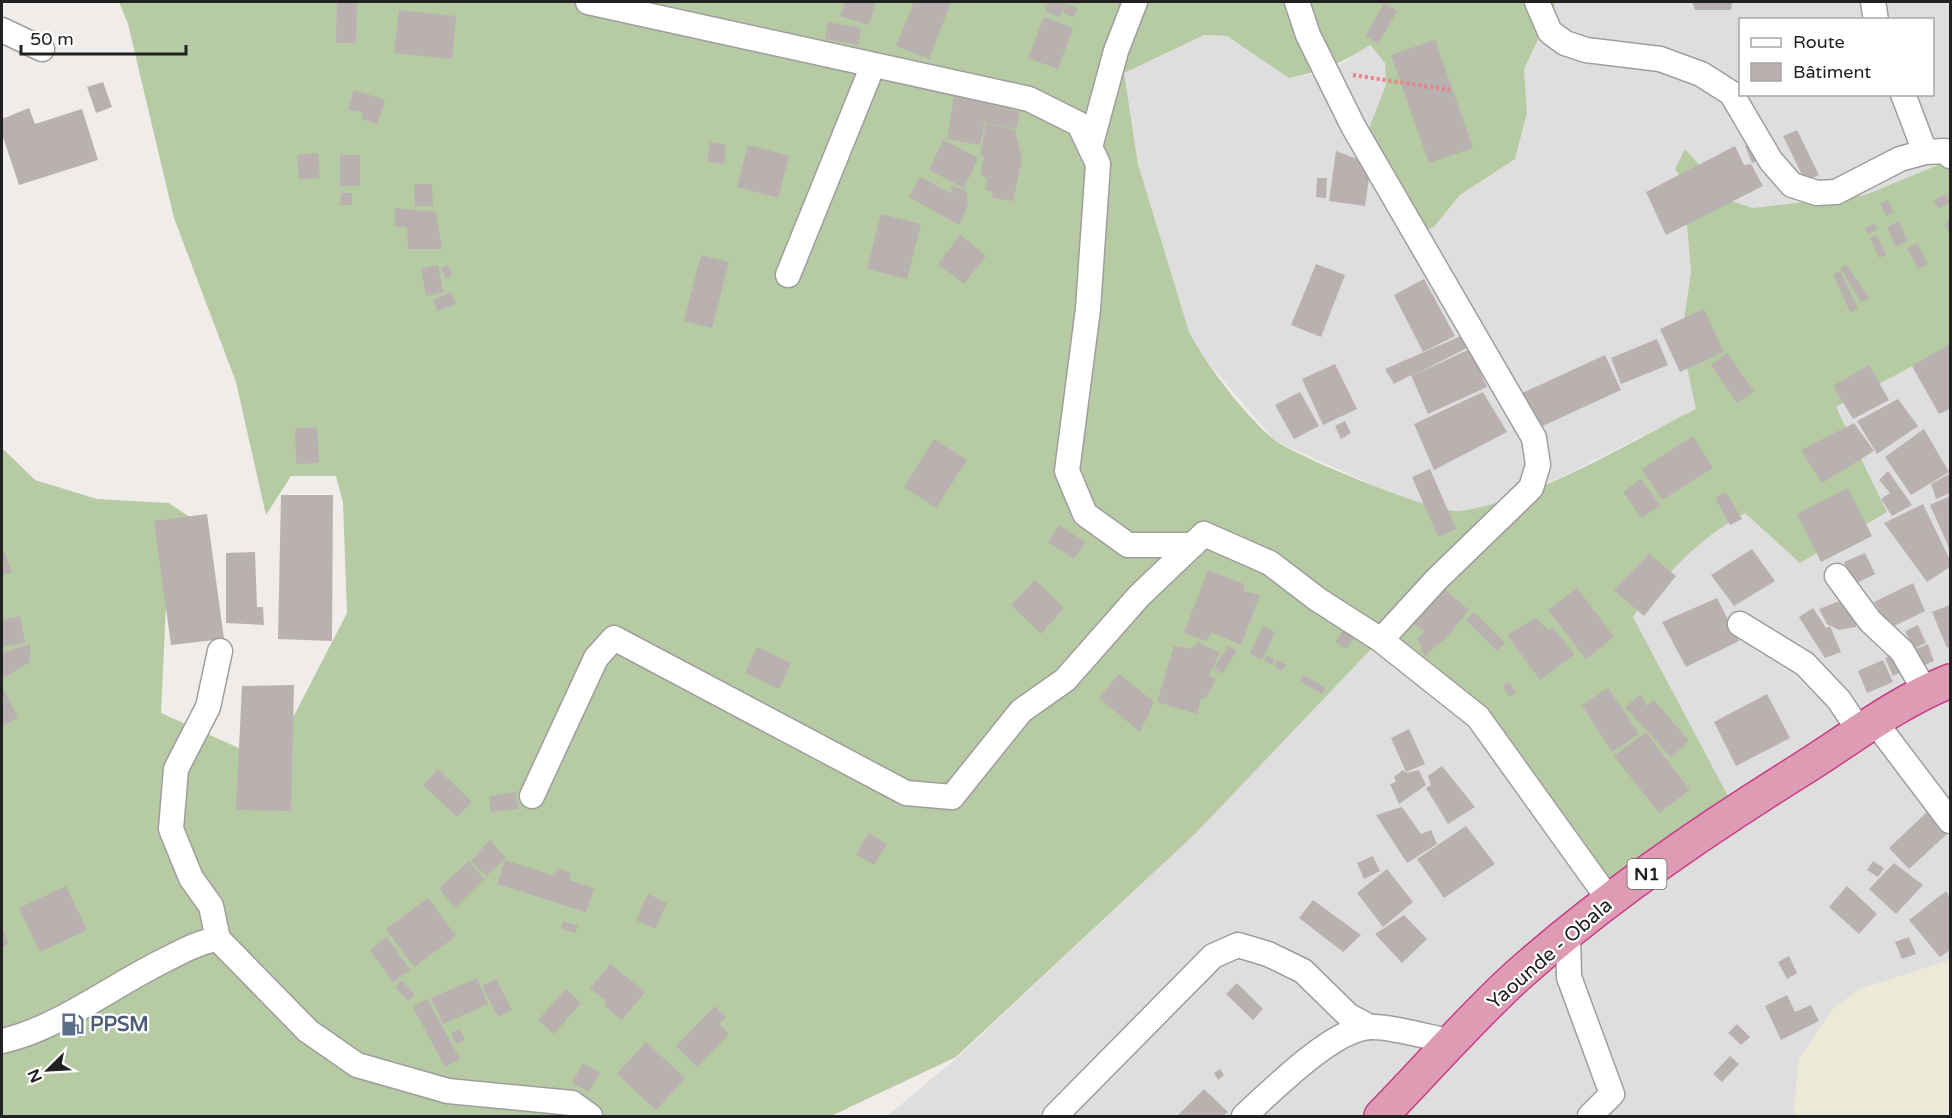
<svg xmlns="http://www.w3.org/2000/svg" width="1952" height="1118" font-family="'Varela Round',sans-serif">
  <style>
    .residential { fill: #dfdede; fill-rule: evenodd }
    .farmland { fill: #ecead7 }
    .forest { fill: #b6caa3 }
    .building { fill: #b9b1af }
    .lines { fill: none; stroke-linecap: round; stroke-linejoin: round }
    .minor-casing { stroke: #9e9e9e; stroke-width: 27 }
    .highway-casing { stroke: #c73e87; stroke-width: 36 }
    .path { stroke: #ea808a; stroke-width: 4; stroke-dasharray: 3 3; stroke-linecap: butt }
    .minor { stroke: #fff; stroke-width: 24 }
    .highway { stroke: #dd9bb4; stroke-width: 33 }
    .labels { text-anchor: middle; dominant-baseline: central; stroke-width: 4.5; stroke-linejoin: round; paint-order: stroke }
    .shield { fill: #fff; stroke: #646464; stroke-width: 1.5 }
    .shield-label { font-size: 18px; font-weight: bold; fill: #212121 }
    .street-label { font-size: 20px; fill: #212121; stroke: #fff }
    .service-label { font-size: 20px; font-weight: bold; fill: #4e5e75; stroke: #fff; text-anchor: start }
  </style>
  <rect width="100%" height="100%" fill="#f0ece9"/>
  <g class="residential">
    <path d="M1556,2H1950V160L1865,195L1753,208L1732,201L1685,149L1683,180L1691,272L1681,340L1697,409L1551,482L1499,503L1457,512L1435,508L1391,493L1275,441L1199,352L1189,332L1138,164L1123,72L1204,35L1227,36L1289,78L1321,72L1345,62L1369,45L1385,63L1386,86L1369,128L1433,228L1460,195L1515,159L1527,113L1524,69ZM1740,20H1932V94H1740Z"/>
    <polygon points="1950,346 1950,960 1794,1107 1796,1116 887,1116 959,1056 1196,833 1376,644 1737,813 1633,618 1681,558 1718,528 1745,513 1887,512 1836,407"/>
  </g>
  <polygon class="farmland" points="1950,960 1950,1116 1796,1116 1794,1107 1799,1059 1834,1008 1859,989"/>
  <path class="forest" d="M119,2H1556L1524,69L1527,113L1515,159L1460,195L1433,228L1412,235L1372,152L1369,128L1386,85L1385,63L1370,45C1343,63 1320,72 1289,78L1227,36L1204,35L1124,73L1138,164L1189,332C1206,365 1245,415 1273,439C1292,455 1436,514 1459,511C1534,501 1628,443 1696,409L1681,340L1691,272L1683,180L1675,169L1685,149L1732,201L1753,208L1865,195L1950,160V346L1836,407L1887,512L1800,563L1745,513C1692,543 1671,571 1633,617L1737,813L1617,895L1478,717L1376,644L1196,833L956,1057L831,1116H2V448L35,480L97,499L169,503L197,522L169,540L161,713L270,762L347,613L343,502L336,476H291L266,515L236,382L174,218L128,24Z"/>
  <g class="building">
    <polygon points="337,2 357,2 356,43 336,43"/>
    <polygon points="845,2 876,2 869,25 840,16"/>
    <polygon points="914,2 951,2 929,59 896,46"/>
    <polygon points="1049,2 1066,2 1059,17 1045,11"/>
    <polygon points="1692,2 1732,2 1731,10 1695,10"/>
    <polygon points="1384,3 1397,11 1378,44 1366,36"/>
    <polygon points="1066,4 1077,8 1074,17 1063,13"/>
    <polygon points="399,10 456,16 452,59 394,53"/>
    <polygon points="1044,17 1073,28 1058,69 1028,58"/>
    <polygon points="828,22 861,28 858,45 825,39"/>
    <polygon points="1435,40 1473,148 1429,163 1391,55"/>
    <polygon points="103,82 112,107 96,113 87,87"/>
    <polygon points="354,90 385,100 377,124 362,119 362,112 348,110"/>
    <polygon points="954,96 1020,112 1016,129 980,121 985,123 980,145 947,139"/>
    <polygon points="29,108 35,124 82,109 98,160 19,185 2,134 2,119"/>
    <polygon points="986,123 1015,130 1022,159 1013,201 993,198 991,191 986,191 987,178 980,175 984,157 980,156"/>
    <polygon points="1797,130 1819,175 1805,181 1783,136"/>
    <polygon points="943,140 978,158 964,188 929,170"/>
    <polygon points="710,142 726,145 724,164 707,161"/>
    <polygon points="1754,142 1761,159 1752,163 1745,146"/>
    <polygon points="748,145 789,156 778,198 737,187"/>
    <polygon points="1735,146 1744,165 1751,164 1763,186 1666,235 1646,192"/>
    <polygon points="1336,151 1371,164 1365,206 1329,201"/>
    <polygon points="318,153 320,178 299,179 297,155"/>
    <rect x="340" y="155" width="20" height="31"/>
    <polygon points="920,177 953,194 951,186 966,190 968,205 959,225 909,197"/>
    <polygon points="1317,178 1327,178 1326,198 1316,197"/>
    <polygon points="414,184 432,184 433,206 415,206"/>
    <polygon points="341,193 352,193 352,205 340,205"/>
    <polygon points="1946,194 1950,203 1938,209 1934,200"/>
    <polygon points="1888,200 1894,212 1886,216 1880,203"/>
    <polygon points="395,208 436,212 442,249 408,249 407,227 395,227"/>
    <polygon points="881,214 921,224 907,279 867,269"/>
    <polygon points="1899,221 1907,241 1896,247 1887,227"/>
    <polygon points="1950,221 1950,235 1945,224"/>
    <polygon points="1874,224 1877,230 1868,234 1865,228"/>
    <polygon points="960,235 986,256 964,284 938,264"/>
    <polygon points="1877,235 1886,255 1879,258 1870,238"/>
    <polygon points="1917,243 1928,264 1918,269 1907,248"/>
    <polygon points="701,255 729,262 712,328 684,321"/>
    <polygon points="1316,264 1345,275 1321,337 1291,325"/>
    <polygon points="438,265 443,292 426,296 421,269"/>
    <polygon points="448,265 452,275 446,278 441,268"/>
    <polygon points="1846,265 1869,298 1861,302 1840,268"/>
    <polygon points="1840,271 1858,309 1850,312 1833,274"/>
    <polygon points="1424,279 1455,336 1423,352 1394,295"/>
    <polygon points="451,292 456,304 437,311 433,300"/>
    <polygon points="1704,309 1724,352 1680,372 1660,329"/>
    <polygon points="1461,336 1467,348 1414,375 1470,349 1487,387 1428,414 1411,375 1394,384 1385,369"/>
    <polygon points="1657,339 1668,365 1621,384 1611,358"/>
    <polygon points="1950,344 1950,409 1939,414 1912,366"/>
    <polygon points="1727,353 1754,391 1737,403 1711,365"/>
    <polygon points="1605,355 1621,390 1536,429 1520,394"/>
    <polygon points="1335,364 1357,409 1323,425 1302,379"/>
    <polygon points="1869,365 1889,400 1853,419 1833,386"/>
    <polygon points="1300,392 1319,426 1294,439 1275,405"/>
    <polygon points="1483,392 1507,432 1434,470 1414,424"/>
    <polygon points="1898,399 1918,426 1877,454 1857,421"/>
    <polygon points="1345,421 1351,433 1341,439 1335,426"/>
    <polygon points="1854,423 1874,451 1822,483 1801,450"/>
    <polygon points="317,427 319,463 296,464 295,429"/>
    <polygon points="1924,429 1949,472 1911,495 1885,457"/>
    <polygon points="1693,436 1713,468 1662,500 1642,469"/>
    <polygon points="934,439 967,460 936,508 904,487"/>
    <polygon points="1430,469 1456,529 1438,537 1412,477"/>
    <polygon points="1888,471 1912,505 1892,516 1881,499 1890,493 1879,480"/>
    <polygon points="1949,474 1950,493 1936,499 1931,484"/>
    <polygon points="1641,479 1660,505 1642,518 1623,492"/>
    <polygon points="1848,488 1872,536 1821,562 1797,514"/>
    <polygon points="1726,492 1742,519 1730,525 1715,498"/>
    <polygon points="281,495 333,495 332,641 278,639"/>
    <polygon points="1950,496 1950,550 1930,505"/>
    <polygon points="1923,504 1950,560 1950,567 1927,582 1884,523"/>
    <polygon points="207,514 224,639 171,645 154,521"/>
    <polygon points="1059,525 1085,542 1074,559 1048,542"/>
    <polygon points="2,547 12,572 2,576"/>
    <polygon points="1752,549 1775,581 1734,606 1711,575"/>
    <polygon points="255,552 257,607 263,607 264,625 226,623 226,553"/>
    <polygon points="1865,553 1875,574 1855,584 1844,562"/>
    <polygon points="1649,554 1676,576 1644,616 1614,590"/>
    <polygon points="1208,570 1244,584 1244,591 1260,595 1241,645 1211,632 1207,641 1184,633"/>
    <polygon points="1035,580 1064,608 1041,634 1011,605"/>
    <polygon points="1913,583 1925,611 1890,628 1874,602"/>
    <polygon points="1443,588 1469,610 1447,637 1425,656 1417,638 1425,632 1412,623"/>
    <polygon points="1577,588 1614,637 1586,659 1548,610"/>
    <polygon points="1717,598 1739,641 1686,667 1662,622"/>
    <polygon points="1847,598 1855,612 1856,627 1839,630 1827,624 1819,609"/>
    <polygon points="1950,605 1950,646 1947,648 1932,612"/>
    <polygon points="1813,608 1826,628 1830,626 1841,652 1825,658 1799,617"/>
    <polygon points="1474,612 1505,643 1497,651 1466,620"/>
    <polygon points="20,616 25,643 2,647 2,620"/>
    <polygon points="1535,618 1549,630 1552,627 1575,654 1540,680 1507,635"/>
    <polygon points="1918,625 1926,643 1913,649 1905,631"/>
    <polygon points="1263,626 1275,632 1262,660 1250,654"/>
    <polygon points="1346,626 1357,633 1347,649 1335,642"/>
    <polygon points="1198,642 1220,653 1209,675 1216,679 1205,699 1201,698 1197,714 1157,702 1174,646 1191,649"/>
    <polygon points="30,644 30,662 2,679 2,653"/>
    <polygon points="1928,644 1934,661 1920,667 1913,650"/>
    <polygon points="1228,646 1237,651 1222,674 1214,668"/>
    <polygon points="757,647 791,663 779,689 745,673"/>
    <polygon points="1900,652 1908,669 1893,676 1885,658"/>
    <polygon points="1267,656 1275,660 1272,665 1264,661"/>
    <polygon points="1277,660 1286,665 1282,671 1274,666"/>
    <polygon points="1883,660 1893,682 1867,693 1858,671"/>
    <polygon points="1119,674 1154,702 1140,732 1099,698"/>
    <polygon points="1304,675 1325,688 1322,694 1300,681"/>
    <polygon points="1510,682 1516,694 1509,697 1503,685"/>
    <polygon points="294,685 291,811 236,810 242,686"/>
    <polygon points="2,686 18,718 2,726"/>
    <polygon points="1608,688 1639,734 1612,752 1582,705"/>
    <polygon points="1641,694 1646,706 1654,700 1689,741 1671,757 1625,707"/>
    <polygon points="1767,694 1790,738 1736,766 1714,722"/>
    <polygon points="1409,729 1425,764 1406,772 1391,738"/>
    <polygon points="1646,732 1690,790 1659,813 1614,756"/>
    <polygon points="1442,766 1475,807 1448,824 1426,788 1431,785 1428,776"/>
    <polygon points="438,769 472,802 457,817 423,785"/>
    <polygon points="1403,770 1407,773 1419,770 1426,785 1399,804 1390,784 1396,782 1394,777"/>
    <polygon points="516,792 518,809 491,812 489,796"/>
    <polygon points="1402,807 1421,834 1431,830 1437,844 1407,863 1376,815"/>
    <polygon points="1928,811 1948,833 1909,869 1889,848"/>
    <polygon points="1466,826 1495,864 1444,898 1417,859"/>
    <polygon points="869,833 887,844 874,865 856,854"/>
    <polygon points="490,840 506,858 486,876 471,861"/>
    <polygon points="1373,856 1380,871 1364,879 1357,863"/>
    <polygon points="505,860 555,876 557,868 571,873 569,880 594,888 586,912 497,884"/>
    <polygon points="469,861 484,879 455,908 439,888"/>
    <polygon points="1873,861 1884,868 1878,877 1867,870"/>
    <polygon points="1894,863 1923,885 1896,914 1869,889"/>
    <polygon points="1387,869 1413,902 1383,927 1357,893"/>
    <polygon points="66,886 87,930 40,952 19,908"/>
    <polygon points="1847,886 1877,914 1859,934 1829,907"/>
    <polygon points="1946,891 1950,897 1950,950 1940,957 1909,920"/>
    <polygon points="648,894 667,903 655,929 636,920"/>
    <polygon points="428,898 456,936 414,967 386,929"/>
    <polygon points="1313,900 1361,935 1343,952 1299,918"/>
    <polygon points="1404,915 1427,939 1402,963 1375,934"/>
    <polygon points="563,921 578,926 575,933 561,928"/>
    <polygon points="2,930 9,944 2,947"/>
    <polygon points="387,937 410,970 393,982 370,950"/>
    <polygon points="1909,937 1916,954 1902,959 1895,942"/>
    <polygon points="1789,956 1797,973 1787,979 1778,962"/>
    <polygon points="610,964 645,992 622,1020 604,1006 607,1001 590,989"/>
    <polygon points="477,978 488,1004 443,1024 431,998"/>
    <polygon points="496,979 512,1010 498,1017 482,986"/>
    <polygon points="402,980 415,995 408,1001 395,987"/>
    <polygon points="1237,983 1263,1009 1253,1020 1226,994"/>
    <polygon points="566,989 581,1003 554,1034 538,1020"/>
    <polygon points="1787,995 1795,1012 1811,1005 1819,1021 1781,1040 1765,1006"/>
    <polygon points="427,999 460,1059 445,1067 413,1007"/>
    <polygon points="715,1006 726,1017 719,1024 729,1034 697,1067 676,1046"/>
    <polygon points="1737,1024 1750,1037 1741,1045 1728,1033"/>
    <polygon points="460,1029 465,1040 456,1044 451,1033"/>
    <polygon points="646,1042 685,1078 656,1110 617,1074"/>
    <polygon points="1730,1056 1739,1064 1722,1082 1713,1074"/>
    <polygon points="583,1063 600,1073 589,1092 572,1083"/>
    <polygon points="1220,1069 1224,1075 1218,1080 1214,1073"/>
    <polygon points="1204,1089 1228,1112 1223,1116 1177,1116"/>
  </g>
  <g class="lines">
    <defs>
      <g id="minor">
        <polyline points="588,2 1029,99 1079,124 1098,164 1088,309 1067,471 1085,514 1128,545 1193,545"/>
        <polyline points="1297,2 1308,35 1353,126 1534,438 1538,465 1531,488 1437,579 1381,640"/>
        <polyline points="1537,2 1550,32 1565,43 1586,50 1660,59 1701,74 1731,93 1771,161 1792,185 1817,193 1836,192 1900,159 1925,152 1945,151 1950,156"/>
        <polyline points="1873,2 1876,20"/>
        <polyline points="2,30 42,49"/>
        <polyline points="1903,94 1925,152"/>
        <polyline points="1090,147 1116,51 1135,2"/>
        <polyline points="788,275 873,65"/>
        <polyline points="1837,576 1870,621 1902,651 1925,691"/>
        <polyline points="1740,624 1805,664 1839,700 1859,730"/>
        <polyline points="1875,722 1950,821"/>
        <polyline points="532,796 596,658 614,638 906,793 952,797 1021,711 1065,680 1139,596 1204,534 1270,563 1317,599 1381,640 1478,717 1610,901"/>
        <polyline points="1568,933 1569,977 1612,1094 1590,1116"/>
        <polyline points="218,939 211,906 191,878 171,829 176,769 208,707 220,651"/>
        <path d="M2,1041C57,1029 112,986 163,961C181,952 198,942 218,939L308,1031L357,1065L448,1091L572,1103L590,1116"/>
        <polyline points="1055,1116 1213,956 1238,945 1268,954 1303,971 1349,1016 1370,1027"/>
        <path d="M1244,1116C1272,1091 1333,1028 1371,1027C1390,1026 1432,1038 1453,1042"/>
      </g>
      <path id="highway" d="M1381,1116C1426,1070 1469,1020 1517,976C1603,899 1701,832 1799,771C1849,740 1895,703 1950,681"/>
    </defs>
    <use href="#minor" class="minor-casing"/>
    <use href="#highway" class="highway-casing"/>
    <polyline class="path" points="1353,75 1450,90"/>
    <use href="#minor" class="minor"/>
    <use href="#highway" class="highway"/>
  </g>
  <defs>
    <symbol id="fuel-bare" viewBox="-9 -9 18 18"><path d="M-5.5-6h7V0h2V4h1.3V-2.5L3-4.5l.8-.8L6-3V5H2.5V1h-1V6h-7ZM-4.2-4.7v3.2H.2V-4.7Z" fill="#5c6f8a" stroke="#fff" stroke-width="2.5" paint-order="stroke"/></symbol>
  </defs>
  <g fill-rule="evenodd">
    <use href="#fuel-bare" x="56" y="1008" width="33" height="33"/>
  </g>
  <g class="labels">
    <rect class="shield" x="1627.5" y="859" width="39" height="30" rx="4.5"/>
    <g class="shield-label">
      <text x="1647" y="874">N1</text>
    </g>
    <g class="street-label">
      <text transform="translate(1550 954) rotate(-41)">Yaounde - Obala</text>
    </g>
    <g class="service-label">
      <text x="90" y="1025">PPSM</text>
    </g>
  </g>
  <rect width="1952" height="1118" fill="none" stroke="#212121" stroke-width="6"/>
  <rect x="1739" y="18" width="195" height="78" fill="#ffffff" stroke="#a6a6a6" stroke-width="1.5"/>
  <rect x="1751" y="38" width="30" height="9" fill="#ffffff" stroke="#a6a6a6" stroke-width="1.5"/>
  <text x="1793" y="48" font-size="18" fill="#212121">Route</text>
  <rect x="1751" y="63" width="30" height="18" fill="#b9b1af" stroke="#a6a6a6" stroke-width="1.5"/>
  <text x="1793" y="78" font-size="18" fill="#212121">Bâtiment</text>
  <g transform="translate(48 1070) rotate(246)" stroke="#ffffff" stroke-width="4.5" paint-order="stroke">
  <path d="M0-4.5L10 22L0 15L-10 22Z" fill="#212121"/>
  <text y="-9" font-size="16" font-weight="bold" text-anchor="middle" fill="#212121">N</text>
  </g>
  <path d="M21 45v9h165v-9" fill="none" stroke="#212121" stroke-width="3"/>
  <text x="30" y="45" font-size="18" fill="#212121" stroke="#ffffff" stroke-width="4.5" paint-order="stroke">50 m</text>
</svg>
